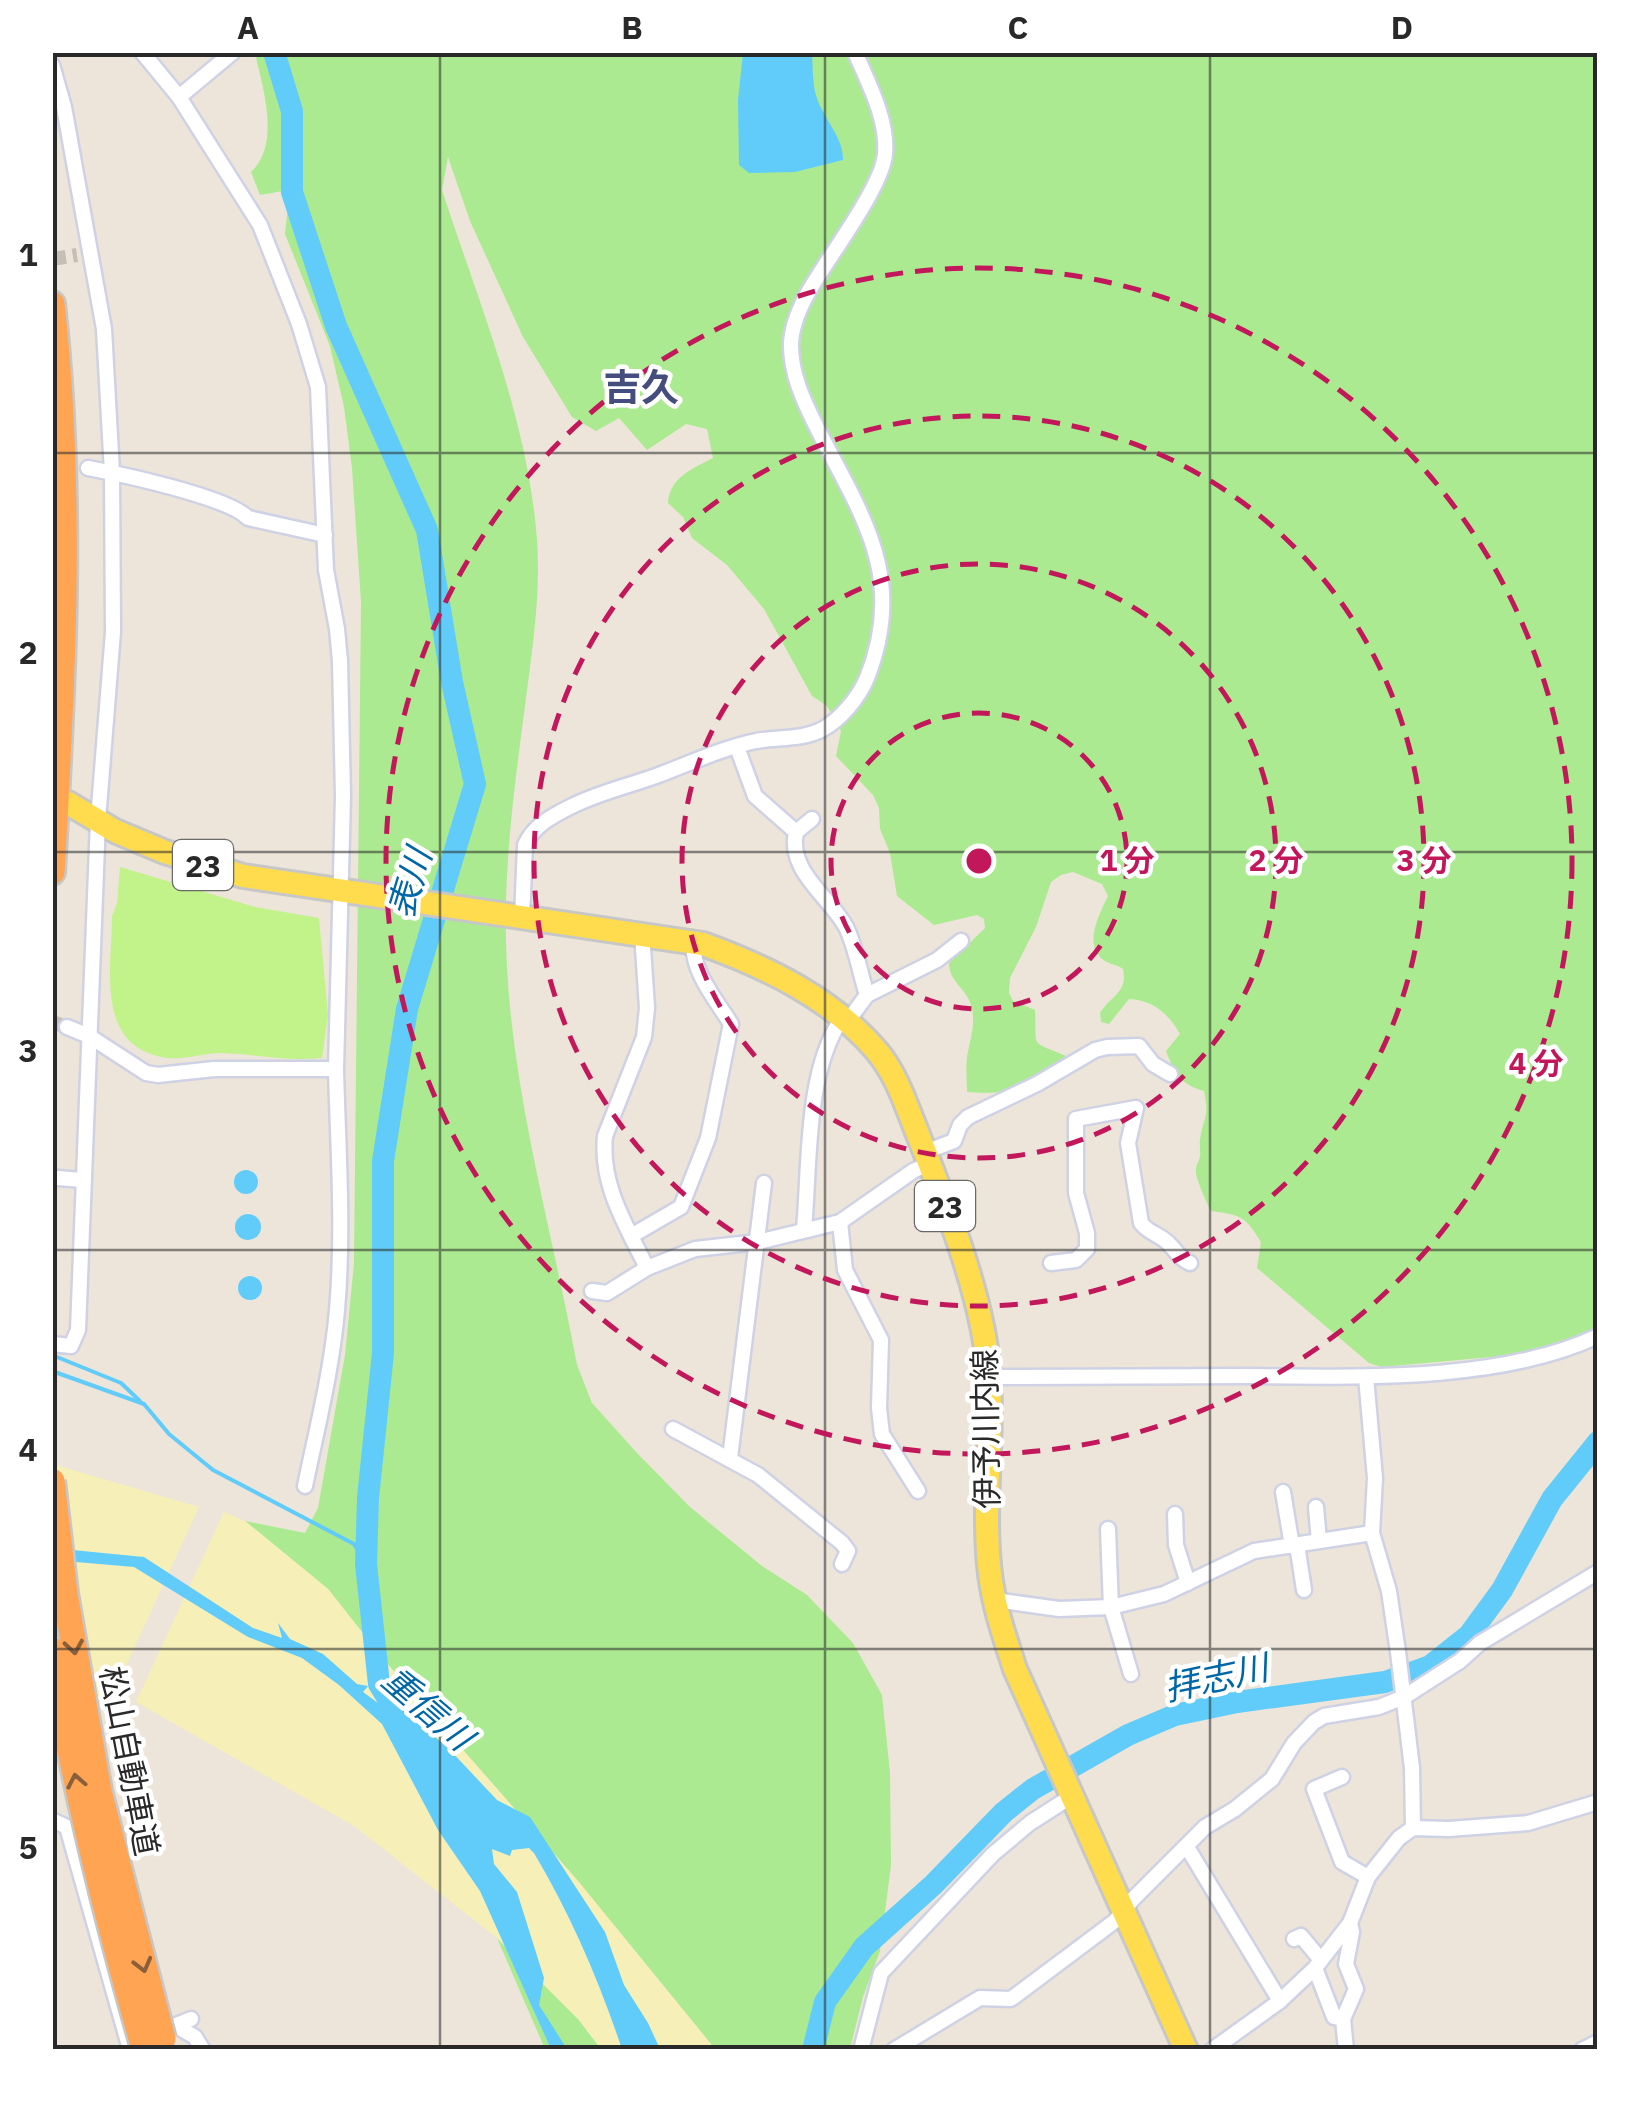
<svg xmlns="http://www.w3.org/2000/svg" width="1650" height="2102" font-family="'IBM Plex Sans','Noto Sans JP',sans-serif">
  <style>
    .green { fill: #abea90 }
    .sand { fill: #f6efb8 }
    .pitch { fill: #c2f28a }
    .water { fill: #61ccfa }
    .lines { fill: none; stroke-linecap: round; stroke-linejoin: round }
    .stream { stroke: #61ccfa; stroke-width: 4 }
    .river { stroke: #61ccfa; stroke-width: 22 }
    .minor-tunnel { stroke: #c6bfb6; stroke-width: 14; stroke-dasharray: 14 7; stroke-linecap: butt }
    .minor-casing { stroke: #ced2e4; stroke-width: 19 }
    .primary-casing { stroke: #c7c7c7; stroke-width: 28 }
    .motorway-casing { stroke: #c7c7c7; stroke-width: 30 }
    .minor { stroke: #fff; stroke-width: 14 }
    .primary { stroke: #fedc4d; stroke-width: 22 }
    .motorway { stroke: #ffa452; stroke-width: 25 }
    .motorway-bridge-casing { stroke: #c7c7c7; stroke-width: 30; stroke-linecap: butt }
    .motorway-bridge { stroke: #ffa452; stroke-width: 25 }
    .oneway { stroke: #89603b }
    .grid { fill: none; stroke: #292929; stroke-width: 2.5; stroke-opacity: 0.55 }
    .ring { fill: none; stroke: #c2185b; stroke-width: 5; stroke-dasharray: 18 12 }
    .labels { text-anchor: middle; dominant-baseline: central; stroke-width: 9; stroke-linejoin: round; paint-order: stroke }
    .shield { fill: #fff; stroke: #696969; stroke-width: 2.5 }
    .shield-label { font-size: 30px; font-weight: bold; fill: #292929 }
    .street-label { font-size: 32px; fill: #292929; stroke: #fff }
    .water-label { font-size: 35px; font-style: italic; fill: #0067a6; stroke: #fff }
    .quarter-label { font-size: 38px; font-weight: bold; fill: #454d7e; stroke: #fff }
    .centre { fill: #c2185b; stroke: #fff; stroke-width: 5 }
    .ring-label { font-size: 30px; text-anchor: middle; font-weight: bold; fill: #c2185b; stroke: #fff; stroke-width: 9; stroke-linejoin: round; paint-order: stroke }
    .neatline { fill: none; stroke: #292929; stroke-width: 4 }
    .grid-label { font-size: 32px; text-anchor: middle; font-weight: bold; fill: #292929 }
  </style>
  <rect width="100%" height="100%" fill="#ede5d9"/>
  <g class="green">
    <path d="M255,53H1597V1328L1568,1341L1524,1354L1382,1367L1369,1363L1257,1268L1261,1242C1245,1216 1241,1215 1211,1211C1207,1204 1196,1179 1196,1172C1196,1162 1198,1166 1200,1156C1201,1151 1199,1145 1200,1140C1203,1117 1210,1118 1204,1091C1180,1084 1175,1074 1166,1051L1180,1034C1169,1014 1153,1000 1129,999L1109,1024L1101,1022L1100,1013C1111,995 1128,993 1123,969C1116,964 1107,964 1101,958C1084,942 1100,913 1108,896L1102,884L1073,872L1061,875L1051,882L1036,927L1010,978L1009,993L1013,1001L1035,1010C1037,1049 1028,1040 1066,1056V1061C1028,1085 1014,1096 967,1092C967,1079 965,1065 968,1052C971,1035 976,1023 971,1005C966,988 949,982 949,963L985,928L984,919L977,915L934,925L897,896L890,853L880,829L879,808L873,795L836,756L841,731L838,723L826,705L812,696L764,609L727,565L692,538L683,517L668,503C670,477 692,469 713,458L707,429L686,424L647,450L619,418L596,431L572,417L523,337L470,221L448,157L442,190C479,304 528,419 537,540C541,595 532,651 525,706C515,782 504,862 506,940C509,1084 551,1224 577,1365L592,1403L637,1453L690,1507L762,1566L807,1595L853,1643L882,1695L890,1773L891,1865L880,1951L863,1997L850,2049H715L578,1881L384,1660L328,1589L245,1521L305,1533L318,1508L345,1355L354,1263L361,602L352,468L344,407L330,346L285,234L288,207L283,191L260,195L251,172C281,144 263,89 255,53Z"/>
    <polygon points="497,1938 579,2020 601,2049 545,2049"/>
  </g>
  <g class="sand">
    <polygon points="52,1464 199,1507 108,1705 53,1684"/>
    <polygon points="224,1512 245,1521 328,1589 384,1660 578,1881 715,2049 601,2049 579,2020 497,1938 354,1826 136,1702"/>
  </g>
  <path class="pitch" d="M120,867L255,907L319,918L328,1015L322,1058C289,1062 255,1054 221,1053C203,1053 184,1060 167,1058C94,1047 112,970 112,916L117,903Z"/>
  <g class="water">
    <path d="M743,53H812C813,68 812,87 818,101C826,121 844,140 843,160L795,172L749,173L739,165L738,100Z"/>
    <circle cx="246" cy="1182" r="12"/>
    <circle cx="248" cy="1227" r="13"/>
    <circle cx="250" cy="1288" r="12"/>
    <path d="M52,1548L144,1557L253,1628L282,1638L278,1623L290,1639L323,1654L357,1684L368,1686L363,1692L378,1703L405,1710L450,1750L497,1800L530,1817L605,1932L624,1985L648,2023L660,2049H622C599,1981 571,1915 534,1853L529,1848L512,1850L510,1856L492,1849L494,1864L517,1892L544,1978L539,2005L567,2049H551L480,1891L438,1830L382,1724L339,1685L302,1658L248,1637L134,1567L53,1560Z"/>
  </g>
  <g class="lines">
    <g class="stream">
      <polyline points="52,1355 121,1383 140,1401"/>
      <polyline points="52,1371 144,1404 169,1434 213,1470 354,1544 366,1564"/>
    </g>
    <g class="river">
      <polyline points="274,52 292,111 292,192 336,326 427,530 452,682 475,784 407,1009 383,1161 383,1353 368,1498 366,1564 379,1684 409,1733"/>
      <polyline points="813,2050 825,2002 864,1947 933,1885 1004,1812 1033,1789 1128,1735 1175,1715 1237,1702 1385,1682 1430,1666 1469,1635 1502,1590 1552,1499 1598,1442"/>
    </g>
    <g class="minor-tunnel">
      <polyline points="52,259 77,255"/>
      <polyline points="52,1022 67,1027"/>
    </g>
    <defs>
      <g id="minor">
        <polyline points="52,65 64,107 104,329 112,472 113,632 98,820 78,1330 71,1346 52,1344"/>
        <polyline points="179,97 233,52"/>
        <path d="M88,468C120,474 228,497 248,518L325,535"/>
        <polyline points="737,747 755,796 796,832"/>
        <path d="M812,819L796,832C787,871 830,897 846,927C856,947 860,974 867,995"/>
        <path d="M522,918L525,845C533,826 552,816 570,807C597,793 628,786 656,776C688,764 722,748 756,741C779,737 802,740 823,729C841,719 859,697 867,678C907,577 862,516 817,428C804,402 790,373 791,342C793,317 807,293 820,273C837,246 883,183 885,154C888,119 868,83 855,52"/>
        <path d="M642,933L647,1008L644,1037L605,1136C600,1185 626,1225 647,1268"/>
        <polyline points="847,1022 867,995 937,960 961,941"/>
        <polyline points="67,1027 89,1036 146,1073 158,1075 214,1069 336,1069 343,796 340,661 337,629 326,570 318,387 299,324 260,225 179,97 142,52"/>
        <polyline points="925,1152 954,1141 960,1125 968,1117 1037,1084 1095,1050 1107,1047 1139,1046 1153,1064 1170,1074"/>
        <polyline points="58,1178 82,1180"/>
        <polyline points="840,1222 845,1270 881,1340 879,1408 882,1434 918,1491"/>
        <path d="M804,1229C810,1164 805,1072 842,1018"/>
        <path d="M631,1236L681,1207L708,1138L731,1024C717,1001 690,970 694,942"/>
        <path d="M1051,1263L1076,1260L1087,1249V1233L1076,1193V1119L1136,1108L1128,1143L1141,1223C1149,1234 1162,1235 1170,1245C1178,1253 1179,1258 1190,1263"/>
        <polyline points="592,1291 607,1293 647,1268 695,1249 758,1242 840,1222 913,1171 930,1163"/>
        <path d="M990,1377C1076,1377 1163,1376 1250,1376C1357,1377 1501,1382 1598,1336"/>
        <polyline points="1366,1377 1375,1478 1372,1533 1389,1591 1398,1652 1412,1768 1413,1828"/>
        <polyline points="673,1429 758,1475 842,1543 848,1551 842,1564"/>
        <polyline points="730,1458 764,1183"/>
        <path d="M305,1486C317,1428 332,1369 337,1310C344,1230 338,1149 336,1069"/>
        <polyline points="1283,1492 1292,1546"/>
        <polyline points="1316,1507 1319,1541"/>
        <polyline points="1175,1514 1176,1545 1188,1583"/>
        <polyline points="1108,1529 1111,1607 1131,1674"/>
        <polyline points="1297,1545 1304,1590"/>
        <polyline points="995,1600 1059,1609 1111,1607 1164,1594 1254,1551 1372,1533"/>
        <polyline points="1342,1777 1314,1789 1342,1862 1368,1877"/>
        <polyline points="52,1820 67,1827 128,2042"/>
        <polyline points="1187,1847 1280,2001"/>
        <polyline points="1294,1939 1301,1936 1321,1960"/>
        <polyline points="1315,1968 1334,2017 1343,2019"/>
        <polyline points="178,2027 195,2037 203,2050"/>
        <polyline points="159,2032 191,2019"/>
        <polyline points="861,2050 881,1973 993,1854 1030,1823 1072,1796"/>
        <polyline points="894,2050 980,1998 1011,1999 1115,1921 1133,1899 1205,1827 1235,1809 1272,1779 1294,1743 1314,1722 1324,1716 1379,1707 1404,1697 1460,1661 1480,1643 1598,1572"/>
        <polyline points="1212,2050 1280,2001 1315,1968 1350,1923 1368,1877 1399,1838 1413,1828 1449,1829 1528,1823 1598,1802"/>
        <polyline points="1346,2050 1343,2019 1356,1989 1346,1964 1352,1932 1350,1923"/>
        <polyline points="1582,2050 1598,2042"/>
      </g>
      <path id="primary" d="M68,803L115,831L165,852L243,876L703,944C766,967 830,997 876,1050C897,1074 907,1108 919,1137C947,1207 985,1302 989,1377C993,1443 982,1509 990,1574C994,1607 1005,1638 1015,1669L1186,2050"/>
      <path id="motorway" d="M52,304C73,493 63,683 52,872"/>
    </defs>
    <use href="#minor" class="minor-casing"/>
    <use href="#primary" class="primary-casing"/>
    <use href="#motorway" class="motorway-casing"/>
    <use href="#minor" class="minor"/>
    <use href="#primary" class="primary"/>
    <use href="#motorway" class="motorway"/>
    <defs>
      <g id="motorway-bridge">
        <polyline points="52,1481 65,1593 99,1791 163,2039"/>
        <path d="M52,1650C73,1784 106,1915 143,2045"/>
      </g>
    </defs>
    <use href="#motorway-bridge" class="motorway-bridge-casing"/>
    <use href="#motorway-bridge" class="motorway-bridge"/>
  </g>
  <defs><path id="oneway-chevron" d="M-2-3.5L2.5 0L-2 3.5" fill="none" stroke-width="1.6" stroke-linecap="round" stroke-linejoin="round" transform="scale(2.5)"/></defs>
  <g class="oneway">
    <use href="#oneway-chevron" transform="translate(74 1647) rotate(81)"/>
    <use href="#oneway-chevron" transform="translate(76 1781) rotate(-101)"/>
    <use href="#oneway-chevron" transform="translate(143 1965) rotate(75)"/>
  </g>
  <path class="grid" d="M440,52V2050M825,52V2050M1210,52V2050M52,453H1598M52,852H1598M52,1250H1598M52,1649H1598"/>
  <g class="ring">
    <circle cx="979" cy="861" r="148"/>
    <circle cx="979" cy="861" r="297"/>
    <circle cx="979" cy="861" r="445"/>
    <circle cx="979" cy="861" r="593"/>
  </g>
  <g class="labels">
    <g class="shield">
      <rect x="173" y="840" width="60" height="50" rx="8"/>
      <rect x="915" y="1181" width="60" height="50" rx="8"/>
    </g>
    <g class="shield-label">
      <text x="203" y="865">23</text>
      <text x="945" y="1206">23</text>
    </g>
    <g class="street-label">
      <text transform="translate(985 1429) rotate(-91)">伊予川内線</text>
      <text transform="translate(130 1761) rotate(79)">松山自動車道</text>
    </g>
    <g class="water-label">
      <text transform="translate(409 883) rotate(-73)">表川</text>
      <text transform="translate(1216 1677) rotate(-12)">拝志川</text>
      <text transform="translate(428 1708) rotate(41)">重信川</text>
    </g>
    <g class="quarter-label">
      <text x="641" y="386">吉久</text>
    </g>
  </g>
  <circle cx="979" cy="861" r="15" class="centre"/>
  <g class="ring-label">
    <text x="1127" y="871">1 分</text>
    <text x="1276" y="871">2 分</text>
    <text x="1424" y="871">3 分</text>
    <text x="1536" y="1074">4 分</text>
  </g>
  <rect width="1650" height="2102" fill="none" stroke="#ffffff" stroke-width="110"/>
  <rect x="55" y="55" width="1540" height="1992" class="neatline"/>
  <g class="grid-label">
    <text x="248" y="39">A</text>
    <text x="632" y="39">B</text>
    <text x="1018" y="39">C</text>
    <text x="1402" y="39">D</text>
    <text x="28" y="266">1</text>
    <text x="28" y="664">2</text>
    <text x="28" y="1062">3</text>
    <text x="28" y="1461">4</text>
    <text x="28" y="1859">5</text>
  </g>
</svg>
